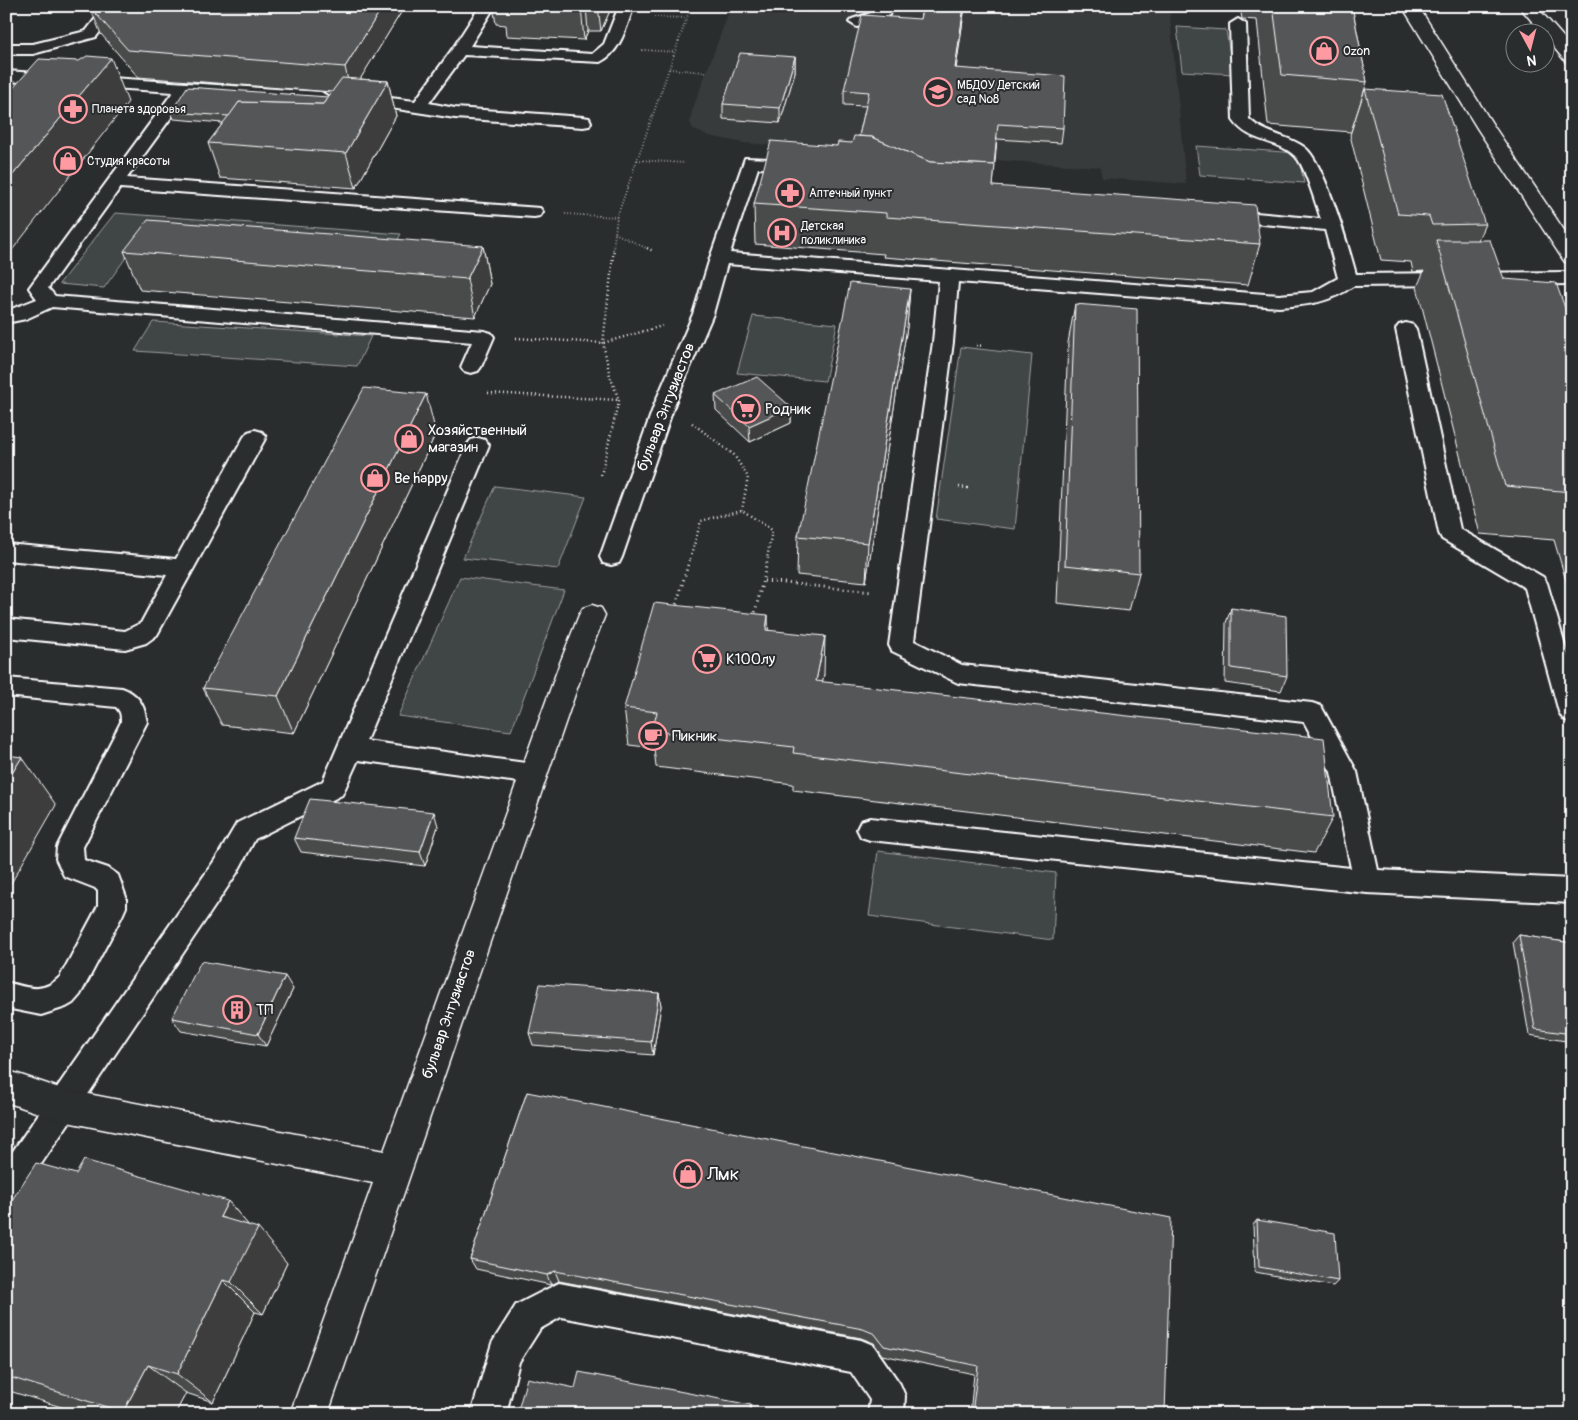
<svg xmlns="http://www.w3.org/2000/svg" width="1578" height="1420" font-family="Pangolin,sans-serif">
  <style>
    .built { fill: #373a3b }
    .green { fill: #414445; stroke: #a0a2a2 }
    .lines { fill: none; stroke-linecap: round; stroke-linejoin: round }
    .lane-casing { stroke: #fff; stroke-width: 4 }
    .street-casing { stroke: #fff; stroke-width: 3 }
    .secondary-casing { stroke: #fff; stroke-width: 3 }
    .primary-casing { stroke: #fff; stroke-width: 3 }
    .path-far2 { stroke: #fff; stroke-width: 2; stroke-dasharray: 0.5 2.5; stroke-linecap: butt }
    .path-far1 { stroke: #fff; stroke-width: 2.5; stroke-dasharray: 1 3; stroke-linecap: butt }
    .path { stroke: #fff; stroke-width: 3; stroke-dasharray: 1 4; stroke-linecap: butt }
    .lane { fill: #2a2d2e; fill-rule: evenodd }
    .street { fill: #2a2d2e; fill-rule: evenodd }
    .secondary { fill: #2a2d2e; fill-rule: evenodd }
    .primary { fill: #2a2d2e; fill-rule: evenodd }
    .wall { fill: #494b4c; stroke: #fff }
    .shaded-wall { fill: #3c3d3e; stroke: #fff }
    .building { fill: #555758; stroke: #fff }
    .labels { text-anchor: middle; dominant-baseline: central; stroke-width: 4; stroke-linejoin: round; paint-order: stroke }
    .far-poi-label { font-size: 12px; fill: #fff; stroke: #2a2d2e; text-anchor: start }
    .street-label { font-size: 15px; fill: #fff; stroke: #2a2d2e }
    .poi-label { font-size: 15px; fill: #fff; stroke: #2a2d2e; text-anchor: start }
    .near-poi-label { font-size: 18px; fill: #fff; stroke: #2a2d2e; text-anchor: start }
  </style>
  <rect width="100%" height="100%" fill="#2a2d2e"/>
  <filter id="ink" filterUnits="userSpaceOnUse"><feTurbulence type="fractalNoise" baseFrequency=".02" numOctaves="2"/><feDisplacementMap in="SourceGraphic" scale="10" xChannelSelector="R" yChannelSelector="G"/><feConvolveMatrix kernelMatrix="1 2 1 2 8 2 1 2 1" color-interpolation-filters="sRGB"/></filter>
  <g filter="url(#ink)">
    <polygon class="built" points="843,6 1169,6 1186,184 1102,178 1100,167 743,143 709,136 694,130 690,123 692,111 730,9 802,14 825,12"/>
    <g class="green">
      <polygon points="1177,27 1226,30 1233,74 1182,71"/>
      <polygon points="1196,146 1298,153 1304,183 1200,175"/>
      <polygon points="115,213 401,234 391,252 143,234 104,288 59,284"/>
      <polygon points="753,316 837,324 825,381 737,373"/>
      <polygon points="153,322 154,322 371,336 357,366 135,351"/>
      <polygon points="961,347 1032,355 1015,529 936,519"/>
      <polygon points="495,486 586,497 558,569 463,558"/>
      <polygon points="460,577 564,590 511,731 398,716"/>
      <polygon points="878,851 1056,873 1053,940 869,916"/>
    </g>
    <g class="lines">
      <defs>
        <g id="lane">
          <polygon points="105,6 120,6 96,37 33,54 6,54 6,44 33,44 86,31"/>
          <path d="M480,6H495L470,46L592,54L604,44L619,6H634C626,27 621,52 600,62L464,55L429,103L455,108L583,117L589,118L591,122L589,126L583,127L455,118L352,102L350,99L358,94L415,101L453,48Z"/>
          <polygon points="881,6 897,6 887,17 857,27 849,22 852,19 877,11"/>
          <path d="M1238,19L1246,24L1249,119C1264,134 1287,135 1304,147C1324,160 1349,249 1356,274L1572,272V284L1353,286C1330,303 1307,305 1279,307L958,282L953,342L914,641L962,665L1312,703L1321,706L1357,772L1378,870L1572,879V903L1367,893L870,840L861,837L857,829L861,821L870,818L1351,868L1331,772L1304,722L958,683L892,651L889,645L933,342L939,281L727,264L713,314L675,403L622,557L619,563L611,565L603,563L600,557L655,403L693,314L710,258L745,158L798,160L804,161L807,165L804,169L798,170L758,168L730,253L1279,295L1313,292L1338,278L1325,230L1222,220L1216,219L1213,215L1216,211L1222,210L1321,219C1316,205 1305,166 1296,157C1279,139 1249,144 1233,120L1230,24Z"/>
          <polygon points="6,71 321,92 329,97 321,102 189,93 127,178 540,208 543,212 540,216 534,217 120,188 48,288 55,296 484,331 491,333 494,337 481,367 478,371 471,373 464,371 461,367 472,342 52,307 26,319 6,323 6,311 37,299 29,288 173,92 6,81"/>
          <polygon points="1406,323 1413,325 1416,329 1460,529 1543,577 1547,583 1572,669 1572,722 1563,719 1559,712 1525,588 1442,539 1439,533 1396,329 1399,325"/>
          <polygon points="255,430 262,432 266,437 157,635 146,643 125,649 6,637 6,619 125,631 141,623 167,575 6,560 6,544 176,559 244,437 248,432"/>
          <polygon points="478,438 485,440 489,445 366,741 533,764 542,767 546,774 542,781 533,784 358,760 342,795 255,839 237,873 17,1200 6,1205 6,1161 217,857 237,823 323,781 467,445 471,440"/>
          <path d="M6,678L122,688C136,693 144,703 146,718L147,722L83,847L84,860L108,868L118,875L126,897V907L122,916L80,995L73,1003L66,1007L41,1015L6,1008V982C29,988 42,994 60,977L98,906V891L95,888L64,876L56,859L57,847L121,722C121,715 121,712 116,707L6,696Z"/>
          <polygon points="559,1283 861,1340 873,1345 900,1384 905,1396 904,1414 868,1414 870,1400 851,1372 561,1317 540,1329 519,1362 506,1414 471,1414 492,1343 516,1305"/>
        </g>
        <g id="street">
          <polygon points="6,6 15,6 12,10 6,12"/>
          <polygon points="592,605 601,608 605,615 584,668 328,1414 290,1414 373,1183 62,1121 6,1102 6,1070 62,1089 384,1151 558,668 579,615 583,608"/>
        </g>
        <polygon id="secondary" points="1402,6 1418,6 1495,128 1572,242 1572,264 1565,262 1562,258 1477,128"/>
        <polygon id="primary" points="1519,6 1536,6 1572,47 1572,63 1566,62 1546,38 1546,32 1541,32"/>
      </defs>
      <use href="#lane" class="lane-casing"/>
      <use href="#street" class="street-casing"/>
      <use href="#secondary" class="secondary-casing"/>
      <use href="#primary" class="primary-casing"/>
      <g class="path-far2">
        <polyline points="654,17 686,18"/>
        <polyline points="642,50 675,52"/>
        <polyline points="669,69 706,72"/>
        <polyline points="637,160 685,163"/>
        <polyline points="565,214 617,217"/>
        <polyline points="615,233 650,250"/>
        <polyline points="613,250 617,217 691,6"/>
      </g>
      <g class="path-far1">
        <polyline points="647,248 653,251"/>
        <polyline points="516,338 603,343 662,326"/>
        <polyline points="976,345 983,346"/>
        <polyline points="488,393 619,400"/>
        <polyline points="692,423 734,455 748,477 742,510"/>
        <polyline points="601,475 619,400 610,376 603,343 614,248"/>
        <polyline points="959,487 968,488"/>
        <polyline points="690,559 701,521 742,510 772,530 767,559"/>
      </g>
      <g class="path">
        <polyline points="764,581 873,592"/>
        <polyline points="675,609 690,558"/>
        <polyline points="754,617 768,558"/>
      </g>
      <use href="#lane" class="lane"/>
      <use href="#street" class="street"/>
      <use href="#secondary" class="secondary"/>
      <use href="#primary" class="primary"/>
    </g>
    <g class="wall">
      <polygon points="91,6 405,6 360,79 388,81 396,116 356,188 220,178 208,143 223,123 174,119 171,112 328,97 332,92 138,77 101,34 90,7"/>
      <polygon points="493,6 612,6 601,31 588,31 584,40 507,36 506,25 496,24"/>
      <polygon points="923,6 965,6 956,68 1063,128 1061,143 997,139 993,186 1260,244 1248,285 883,257 884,254 755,244 754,204 837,146 852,143 859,136 866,106 844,105 844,90 920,19"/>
      <polygon points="1240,6 1352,6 1367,82 1351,132 1268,125 1257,20 1242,19"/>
      <polygon points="795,57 795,72 780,123 723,119 723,104"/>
      <polygon points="1365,89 1485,224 1478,240 1504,279 1572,327 1572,601 1554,540 1480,534 1417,287 1424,271 1413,272 1411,262 1381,260 1350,135"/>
      <polygon points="483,246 490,284 475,317 140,290 124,251"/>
      <polygon points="910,289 907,327 866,582 797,575 798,536"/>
      <polygon points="1075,304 1139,573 1129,611 1057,603 1068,343"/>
      <polygon points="715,395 791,407 791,423 750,442 716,410"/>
      <polygon points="436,433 294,733 222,725 203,688"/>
      <polygon points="1231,608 1287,676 1281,691 1225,683 1226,623"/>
      <polygon points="769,630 824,674 822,682 1333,817 1314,853 793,790 793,784 656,767 654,748 629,745 624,708"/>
      <polygon points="438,826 425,866 301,852 294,838"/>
      <polygon points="1519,935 1572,943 1572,1042 1529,1035 1513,942"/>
      <polygon points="293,989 266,1046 181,1031 172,1018"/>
      <polygon points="659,993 661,1006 653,1055 533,1045 529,1033"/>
      <polygon points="527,1092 1165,1414 970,1414 974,1374 882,1355 874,1343 861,1338 559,1281 551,1285 476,1269 470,1259"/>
      <polygon points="76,1174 228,1201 249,1226 287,1263 263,1314 255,1312 213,1402 186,1393 175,1414 84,1414 6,1390 6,1209"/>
      <polygon points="1257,1220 1338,1281 1333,1286 1255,1272 1253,1225"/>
    </g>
    <g class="shaded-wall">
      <polygon points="383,6 405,6 351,94 345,67"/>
      <polygon points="581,6 586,6 588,31 584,40"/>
      <polygon points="598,6 612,6 601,31"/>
      <polygon points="964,6 965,6 954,83 955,68"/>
      <polygon points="795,57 795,72 780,123 780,108"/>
      <polygon points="111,58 128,102 6,258 6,183"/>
      <polygon points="388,81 396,116 356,188 346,153"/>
      <polygon points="483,246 490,284 475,317 467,279"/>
      <polygon points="910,289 907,327 866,582 868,543"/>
      <polygon points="426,394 436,433 294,733 278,696"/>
      <polygon points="791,407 791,423 750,442 749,426"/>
      <polygon points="768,615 769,653 766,630"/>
      <polygon points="825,636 824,674 816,718 816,681"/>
      <polygon points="22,757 56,805 6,892 6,783"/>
      <polygon points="434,812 438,826 425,866 420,852"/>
      <polygon points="285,976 293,989 266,1046 258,1034"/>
      <polygon points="659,993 661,1006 653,1055 651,1042"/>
      <polygon points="228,1201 255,1233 258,1228 287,1263 263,1314 231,1282 220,1217"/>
      <polygon points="555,1271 559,1281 551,1285 547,1275"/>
      <polygon points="223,1280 255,1312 213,1402 177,1374"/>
      <polygon points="148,1365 186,1393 175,1414 125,1414 123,1412"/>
    </g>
    <g class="building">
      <polygon points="91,6 383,6 345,67 128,50 90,7"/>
      <polygon points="923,6 964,6 955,68 1065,76 1063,128 998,124 994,165 930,162 872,137 859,136 869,92 844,90 862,15 920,19"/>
      <polygon points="1273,6 1352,6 1367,82 1282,75"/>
      <polygon points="740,53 795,57 780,108 723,104"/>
      <polygon points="87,56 111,58 6,183 6,96 39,59 79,61"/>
      <polygon points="342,78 388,81 346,153 208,143 239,102 323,104"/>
      <polygon points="187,87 328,97 323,104 239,102 229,116 171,112"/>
      <polygon points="1365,89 1442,94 1485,224 1432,225 1429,216 1398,214"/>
      <polygon points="854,136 872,137 930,162 995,165 993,186 1255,205 1260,244 886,217 886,213 754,204 771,141 837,146 838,142 852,143"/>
      <polygon points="148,220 483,246 467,279 124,251"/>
      <polygon points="1436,240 1490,240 1504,279 1556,283 1572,327 1572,492 1505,486"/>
      <polygon points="850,283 910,289 868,543 798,536"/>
      <polygon points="1075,304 1137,309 1139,573 1065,565"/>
      <polygon points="757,377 791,407 749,426 715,395"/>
      <polygon points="364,388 426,394 278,696 203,688"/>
      <polygon points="654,603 768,615 766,630 825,636 816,681 1324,738 1333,817 793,753 794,747 652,731 657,712 624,708"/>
      <polygon points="1231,608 1286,616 1287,676 1231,668"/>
      <polygon points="6,755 22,757 6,783"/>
      <polygon points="310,799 434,812 420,852 294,838"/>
      <polygon points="1519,935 1572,943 1572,1034 1535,1029"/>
      <polygon points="201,961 285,976 258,1034 172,1018"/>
      <polygon points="540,984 659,993 651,1042 529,1033"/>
      <polygon points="527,1092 1171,1218 1165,1414 972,1414 978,1366 884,1346 875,1334 863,1329 555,1271 547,1275 470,1259"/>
      <polygon points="84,1160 228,1201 220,1217 258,1228 231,1282 223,1280 177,1374 148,1365 123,1412 6,1376 6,1209 36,1163 76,1174"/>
      <polygon points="1257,1220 1335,1233 1338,1281 1259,1267"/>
      <polygon points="579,1372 751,1405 749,1414 517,1414 527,1378 575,1388"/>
    </g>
  </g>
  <defs>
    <symbol id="shop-ring" viewBox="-11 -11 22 22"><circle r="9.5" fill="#2a2d2e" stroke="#ff9aa2" stroke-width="1.5"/><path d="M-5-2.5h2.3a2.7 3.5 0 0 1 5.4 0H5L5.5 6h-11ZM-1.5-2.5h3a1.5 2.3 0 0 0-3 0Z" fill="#ff9aa2"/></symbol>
    <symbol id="school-ring" viewBox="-11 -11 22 22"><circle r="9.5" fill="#2a2d2e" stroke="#ff9aa2" stroke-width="1.5"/><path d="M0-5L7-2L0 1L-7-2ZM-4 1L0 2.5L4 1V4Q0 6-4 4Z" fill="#ff9aa2"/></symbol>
    <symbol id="pharmacy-ring" viewBox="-11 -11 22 22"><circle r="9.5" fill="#2a2d2e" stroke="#ff9aa2" stroke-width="1.5"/><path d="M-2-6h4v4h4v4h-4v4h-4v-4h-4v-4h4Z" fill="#ff9aa2"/></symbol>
    <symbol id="hospital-ring" viewBox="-11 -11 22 22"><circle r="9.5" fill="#2a2d2e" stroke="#ff9aa2" stroke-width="1.5"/><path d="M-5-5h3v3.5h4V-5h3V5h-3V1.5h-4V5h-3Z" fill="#ff9aa2"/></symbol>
    <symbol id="supermarket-ring" viewBox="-11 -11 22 22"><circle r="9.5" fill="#2a2d2e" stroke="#ff9aa2" stroke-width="1.5"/><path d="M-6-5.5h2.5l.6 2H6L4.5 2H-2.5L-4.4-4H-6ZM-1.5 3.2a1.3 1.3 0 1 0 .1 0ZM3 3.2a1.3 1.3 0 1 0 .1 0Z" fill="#ff9aa2"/></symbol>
    <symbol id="cafe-ring" viewBox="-11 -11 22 22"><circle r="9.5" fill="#2a2d2e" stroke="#ff9aa2" stroke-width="1.5"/><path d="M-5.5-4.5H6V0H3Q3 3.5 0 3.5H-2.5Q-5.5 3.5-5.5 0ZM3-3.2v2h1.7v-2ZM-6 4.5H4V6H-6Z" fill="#ff9aa2"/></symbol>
    <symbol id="building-ring" viewBox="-11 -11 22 22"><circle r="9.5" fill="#2a2d2e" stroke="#ff9aa2" stroke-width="1.5"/><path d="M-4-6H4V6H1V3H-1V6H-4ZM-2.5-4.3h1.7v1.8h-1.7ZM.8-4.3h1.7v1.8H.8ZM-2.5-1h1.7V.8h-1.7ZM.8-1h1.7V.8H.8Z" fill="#ff9aa2"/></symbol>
  </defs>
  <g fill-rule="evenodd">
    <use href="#shop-ring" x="1308" y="35" width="32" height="32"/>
    <use href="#school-ring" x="922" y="76" width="32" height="32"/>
    <use href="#pharmacy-ring" x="57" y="93" width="32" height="32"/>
    <use href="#shop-ring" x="52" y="145" width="32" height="32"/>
    <use href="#pharmacy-ring" x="774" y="177" width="32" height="32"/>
    <use href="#hospital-ring" x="766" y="217" width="32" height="32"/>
    <use href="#supermarket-ring" x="730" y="393" width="32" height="32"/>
    <use href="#shop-ring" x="393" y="423" width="32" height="32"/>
    <use href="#shop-ring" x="359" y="462" width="32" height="32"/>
    <use href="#supermarket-ring" x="691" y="643" width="32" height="32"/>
    <use href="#cafe-ring" x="637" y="720" width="32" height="32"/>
    <use href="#building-ring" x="221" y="994" width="32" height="32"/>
    <use href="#shop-ring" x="672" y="1158" width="32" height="32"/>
  </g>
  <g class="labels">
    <g class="far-poi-label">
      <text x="1343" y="51">Ozon</text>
      <text x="957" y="85">МБДОУ Детский<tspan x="957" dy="14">сад №8</tspan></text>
      <text x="92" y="109">Планета здоровья</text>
      <text x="87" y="161">Студия красоты</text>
      <text x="809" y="193">Аптечный пункт</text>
      <text x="801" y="226">Детская<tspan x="801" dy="14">поликлиника</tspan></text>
    </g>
    <g class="street-label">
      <text transform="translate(666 407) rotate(-69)">бульвар Энтузиастов</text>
      <text transform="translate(449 1014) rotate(-71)">бульвар Энтузиастов</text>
    </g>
    <g class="poi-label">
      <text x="765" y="409">Родник</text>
      <text x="428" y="430">Хозяйственный<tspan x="428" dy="17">магазин</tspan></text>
      <text x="394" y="478">Be happy</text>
      <text x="726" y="659">К100лу</text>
      <text x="672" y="736">Пикник</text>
      <text x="256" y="1010">ТП</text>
    </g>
    <g class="near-poi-label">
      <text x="707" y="1174">Лмк</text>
    </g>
  </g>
  <rect width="1578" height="1420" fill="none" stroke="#2a2d2e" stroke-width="25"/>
  <rect x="12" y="12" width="1553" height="1395" fill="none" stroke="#fff" stroke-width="2" filter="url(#ink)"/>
  <g transform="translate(1530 48) rotate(173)"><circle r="24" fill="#2a2d2e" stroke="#7f8182"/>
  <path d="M0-4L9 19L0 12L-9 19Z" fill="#ff9aa2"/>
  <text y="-8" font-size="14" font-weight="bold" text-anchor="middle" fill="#ffffff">N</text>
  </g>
</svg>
